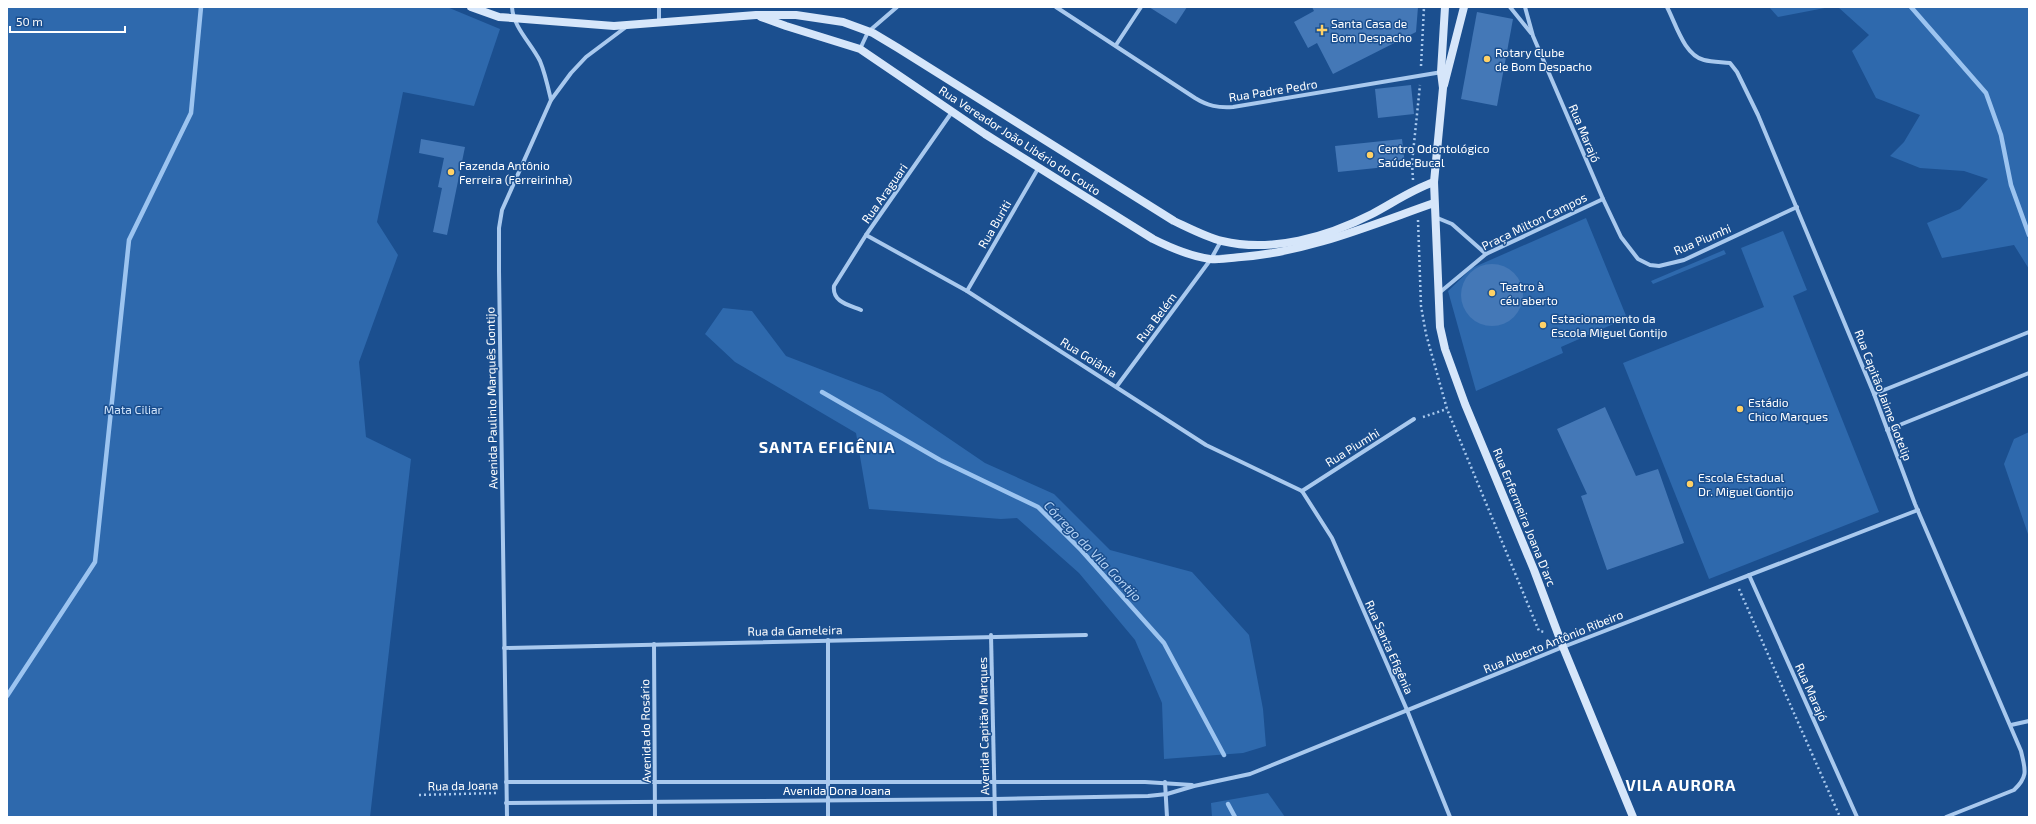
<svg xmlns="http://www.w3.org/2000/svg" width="2036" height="824" font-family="'Exo 2',sans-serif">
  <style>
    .green { fill: #2e69ad }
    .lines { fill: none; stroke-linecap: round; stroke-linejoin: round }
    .stream { stroke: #9cc4f0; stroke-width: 4.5 }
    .building { fill: #4478b7 }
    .path { stroke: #a9c9ee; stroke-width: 2.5; stroke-dasharray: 2 3; stroke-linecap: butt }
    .minor { stroke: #a9c9ee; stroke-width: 4 }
    .secondary { stroke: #d6e6fa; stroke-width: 8 }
    .poi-dot { fill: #ffd166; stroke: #1b4f8f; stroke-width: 1.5 }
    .labels { text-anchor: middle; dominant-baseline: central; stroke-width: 3; stroke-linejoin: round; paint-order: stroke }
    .poi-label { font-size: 12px; fill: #fff; stroke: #1b4f8f; text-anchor: start }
    .street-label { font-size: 12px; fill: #fff; stroke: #1b4f8f }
    .park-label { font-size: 12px; fill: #cfe3fa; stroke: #1b4f8f }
    .water-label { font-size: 13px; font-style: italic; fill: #b5d3f5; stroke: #1b4f8f }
    .district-label { font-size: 16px; font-weight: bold; letter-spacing: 1px; fill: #fff; stroke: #1b4f8f }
  </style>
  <rect width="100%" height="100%" fill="#1b4f8f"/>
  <g class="green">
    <polygon points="7,7 447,7 500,29 474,106 403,92 377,222 398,255 359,362 366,437 411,459 370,817 7,817"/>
    <polygon points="1769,7 1830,7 1778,17"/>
    <polygon points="1838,7 2029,7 2029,269 2014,245 1942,258 1927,223 1960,209 1988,179 1964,171 1920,168 1890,156 1904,142 1920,115 1876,98 1852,51 1869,35"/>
    <polygon points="1586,218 1627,318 1561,347 1563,353 1476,391 1448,291 1472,268"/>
    <polygon points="1783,231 1807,290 1793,296 1879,512 1709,579 1623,363 1764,307 1741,248"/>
    <polygon points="1724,250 1726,254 1653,284 1651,281"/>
    <polygon points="723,308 752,311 786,356 882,393 985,463 1054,494 1110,550 1192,572 1249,635 1263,709 1266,746 1243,753 1164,759 1162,703 1135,640 1079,573 1017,518 1001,519 869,509 856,433 735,362 705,334"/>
    <polygon points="2029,432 2029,537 2004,464 2014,439"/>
    <polygon points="1268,793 1285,817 1212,817 1211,803"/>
  </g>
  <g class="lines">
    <g class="stream">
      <polyline points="1911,7 1986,93 2001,135 2011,185 2029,235"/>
      <polyline points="822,392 940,460 1038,507 1081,550 1164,643 1224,755"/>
      <polyline points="7,696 95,562 129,240 191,113 201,7"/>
      <polyline points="1228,804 1235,817"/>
    </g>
  </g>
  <g class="building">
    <polygon points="1149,7 1187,7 1176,24"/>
    <polygon points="1312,7 1418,7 1416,32 1333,74 1317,43 1308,48 1294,22 1314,11"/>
    <polygon points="1477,12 1513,19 1497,106 1461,99"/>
    <polygon points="1411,85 1414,114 1378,118 1375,89"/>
    <polygon points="421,139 465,147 447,235 433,232 442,188 438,187 444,158 419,153"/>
    <polygon points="1402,139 1405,165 1338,172 1335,146"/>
    <circle cx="1492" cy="295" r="31"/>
    <polygon points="1605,407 1636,476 1658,469 1684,543 1607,570 1581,496 1587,494 1557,429"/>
  </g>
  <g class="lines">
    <g class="path">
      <polyline points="1421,66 1424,7"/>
      <polyline points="1413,180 1412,163 1420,85"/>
      <polyline points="1418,220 1421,306 1426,334 1447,409 1539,631 1545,632"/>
      <polyline points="1423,417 1447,409"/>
      <polyline points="1739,589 1840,817"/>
      <polyline points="419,795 498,793"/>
    </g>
    <g class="minor">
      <path d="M512,7C513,27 531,43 540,61C545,73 548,87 551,100"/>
      <path d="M1056,7L1195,98C1208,106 1218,108 1233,107L1442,72"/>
      <polyline points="1510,7 1531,33"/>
      <polyline points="1525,7 1533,36 1603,199 1621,237 1638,259 1650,265 1659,266 1684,260 1797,207"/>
      <path d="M1667,7C1676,24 1684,55 1704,60C1712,62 1722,62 1730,63L1737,72L1758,115L1874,394L1915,504L2021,751C2025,769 2029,776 2014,790L1946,817"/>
      <polyline points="659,21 659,7"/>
      <polyline points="1116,45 1141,7"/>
      <polyline points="860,49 868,32 897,7"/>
      <polyline points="1435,217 1452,224 1486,254"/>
      <polyline points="866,235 967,291 1206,445 1302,491"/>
      <polyline points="967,291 1039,167"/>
      <polyline points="1439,293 1486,254 1603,199"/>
      <path d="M861,310C849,305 832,302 834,286L866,235L952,112"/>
      <polyline points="1117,386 1211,259 1221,241"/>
      <polyline points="1874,394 2029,332"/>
      <polyline points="1887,430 2029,373"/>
      <polyline points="1302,491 1332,538 1407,710 1450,817"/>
      <polyline points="1302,491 1414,419"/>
      <polyline points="1749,575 1857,817"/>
      <polyline points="991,635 995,817"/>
      <polyline points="828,640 828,817"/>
      <polyline points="654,644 655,817"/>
      <polyline points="504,648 1086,635"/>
      <polyline points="2011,725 2029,721"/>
      <polyline points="506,782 1145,782 1192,785"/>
      <polyline points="1165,782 1167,817"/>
      <polyline points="506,803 995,799 1148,796 1167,794 1194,786 1250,774 1563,647 1918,510"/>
      <polyline points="507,817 499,271 499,228 502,210 551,100 571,73 586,57 626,27"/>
    </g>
    <g class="secondary">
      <path d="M471,7L499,17L614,26L756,15H796L843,22L873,33L898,48L1174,221C1189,228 1206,237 1222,241C1272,253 1327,237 1372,214C1393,203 1411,190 1434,182"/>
      <polyline points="1445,7 1441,72 1443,88 1434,182 1440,327 1445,349 1465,404 1534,570 1563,647 1633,817"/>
      <path d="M761,17L786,26L860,49L985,134L1153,239C1171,248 1190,256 1210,259C1220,260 1231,258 1241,257C1308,252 1371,225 1434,203"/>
      <polyline points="1444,85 1464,7"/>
    </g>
  </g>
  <g class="poi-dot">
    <path d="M1320 24h4v4h4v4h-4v4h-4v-4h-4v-4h4z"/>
    <circle cx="1487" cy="59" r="4"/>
    <circle cx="1370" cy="155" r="4"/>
    <circle cx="451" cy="172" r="4"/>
    <circle cx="1492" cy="293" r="4"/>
    <circle cx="1543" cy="325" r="4"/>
    <circle cx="1740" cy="409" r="4"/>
    <circle cx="1690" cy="484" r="4"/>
  </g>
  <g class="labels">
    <g class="poi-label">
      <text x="1331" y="23">Santa Casa de<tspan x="1331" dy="14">Bom Despacho</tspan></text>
      <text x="1495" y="52">Rotary Clube<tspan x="1495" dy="14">de Bom Despacho</tspan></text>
      <text x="1378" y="148">Centro Odontológico<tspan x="1378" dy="14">Saúde Bucal</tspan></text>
      <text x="459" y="165">Fazenda Antônio<tspan x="459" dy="14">Ferreira (Ferreirinha)</tspan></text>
      <text x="1500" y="286">Teatro à<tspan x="1500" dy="14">céu aberto</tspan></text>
      <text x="1551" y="318">Estacionamento da<tspan x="1551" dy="14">Escola Miguel Gontijo</tspan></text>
      <text x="1748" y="402">Estádio<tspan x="1748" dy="14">Chico Marques</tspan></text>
      <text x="1698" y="477">Escola Estadual<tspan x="1698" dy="14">Dr. Miguel Gontijo</tspan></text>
    </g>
    <g class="street-label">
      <text transform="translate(1273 90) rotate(-9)">Rua Padre Pedro</text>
      <text transform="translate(1585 133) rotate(67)">Rua Marajó</text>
      <text transform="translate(1020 140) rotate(33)">Rua Vereador João Libério do Couto</text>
      <text transform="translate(884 193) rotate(-55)">Rua Araguari</text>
      <text transform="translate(1534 221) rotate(-26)">Praça Milton Campos</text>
      <text transform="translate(994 224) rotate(-60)">Rua Buriti</text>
      <text transform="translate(1702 239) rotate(-23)">Rua Piumhi</text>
      <text transform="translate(1156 317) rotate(-53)">Rua Belém</text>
      <text transform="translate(1089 357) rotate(32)">Rua Goiânia</text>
      <text transform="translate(1884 395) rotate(69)">Rua Capitão Jaime Gotelip</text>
      <text transform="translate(491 398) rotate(-91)">Avenida Paulinlo Marquês Gontijo</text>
      <text transform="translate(1352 447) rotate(-32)">Rua Piumhi</text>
      <text transform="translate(1525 517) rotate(68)">Rua Enfermeira Joana D'arc</text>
      <text transform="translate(795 630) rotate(-1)">Rua da Gameleira</text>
      <text transform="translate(1553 641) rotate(-22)">Rua Alberto Antônio Ribeiro</text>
      <text transform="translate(1390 647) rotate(66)">Rua Santa Efigênia</text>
      <text transform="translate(1812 692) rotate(66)">Rua Marajó</text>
      <text transform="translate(983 726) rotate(-91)">Avenida Capitão Marques</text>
      <text transform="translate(645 731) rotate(-91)">Avenida do Rosário</text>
      <text transform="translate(463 785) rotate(-1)">Rua da Joana</text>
      <text x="837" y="790">Avenida Dona Joana</text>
    </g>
    <g class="park-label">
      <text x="133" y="409">Mata Ciliar</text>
    </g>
    <g class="water-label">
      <text transform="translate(1093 551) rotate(46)">Córrego da Vila Gontijo</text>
    </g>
    <g class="district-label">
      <text x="827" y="446">SANTA EFIGÊNIA</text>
      <text x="1681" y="784">VILA AURORA</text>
    </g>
  </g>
  <rect width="2036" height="824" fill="none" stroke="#ffffff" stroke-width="16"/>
  <path d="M10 26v6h115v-6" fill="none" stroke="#ffffff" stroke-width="2"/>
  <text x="16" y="26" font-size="12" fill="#ffffff" stroke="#1b4f8f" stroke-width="3" paint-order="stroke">50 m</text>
</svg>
